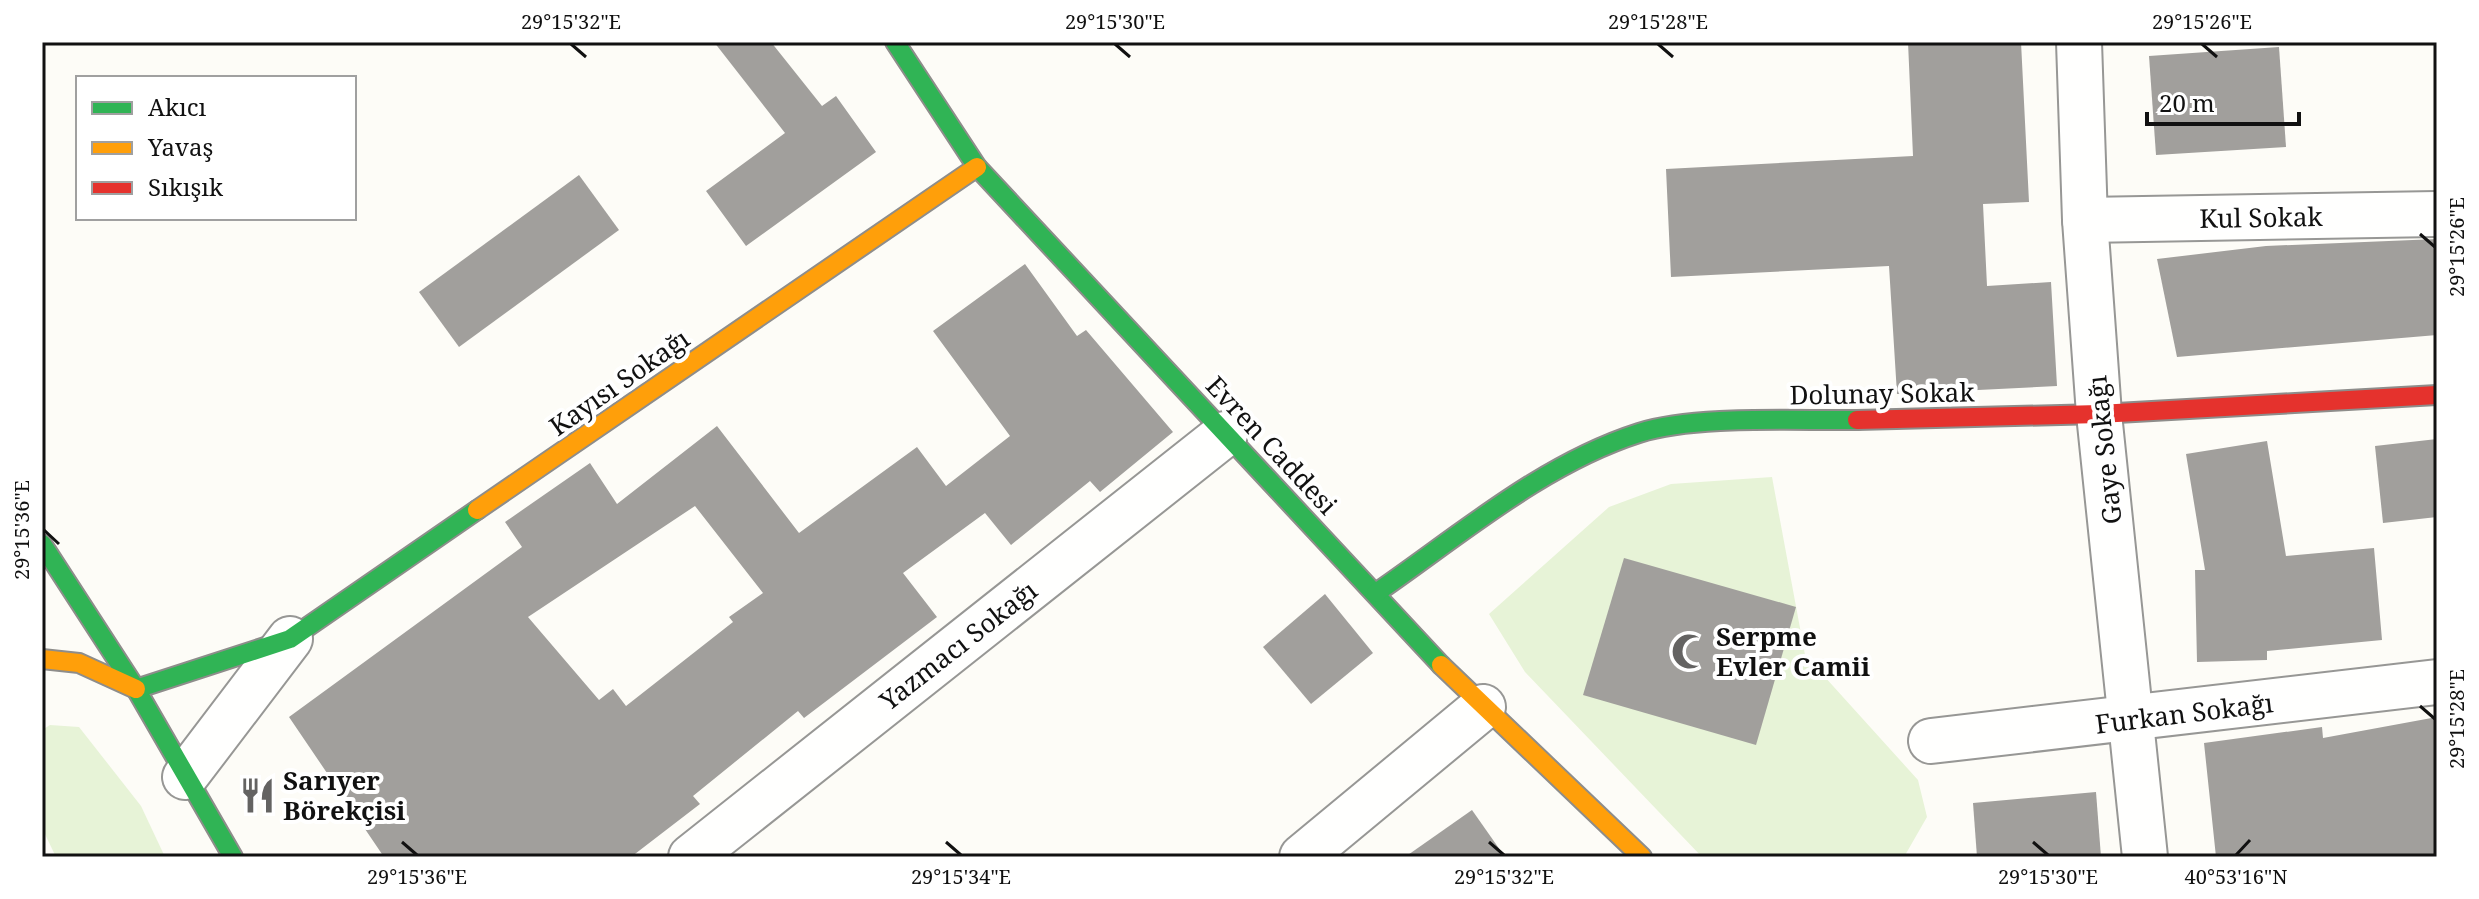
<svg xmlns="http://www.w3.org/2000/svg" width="2479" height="899" font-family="'Noto Serif',serif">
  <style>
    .green { fill: #e7f3d7 }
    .building { fill: #a19f9c; fill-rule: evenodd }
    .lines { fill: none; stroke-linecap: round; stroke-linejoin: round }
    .street-casing { stroke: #979795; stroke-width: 48 }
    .fast-casing { stroke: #8e8d8b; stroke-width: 22 }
    .slow-casing { stroke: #8e8d8b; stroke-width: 22 }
    .jam-casing { stroke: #8e8d8b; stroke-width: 22 }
    .street { stroke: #fffffe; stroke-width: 44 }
    .fast { stroke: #30b455; stroke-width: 18 }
    .slow { stroke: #ff9f0a; stroke-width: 18 }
    .jam { stroke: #e5322d; stroke-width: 18 }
    .ticks { fill: none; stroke: #111; stroke-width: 3 }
    .labels { text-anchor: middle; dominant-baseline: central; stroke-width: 8; stroke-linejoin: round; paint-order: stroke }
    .street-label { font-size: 26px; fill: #111; stroke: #fff }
    .poi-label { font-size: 26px; font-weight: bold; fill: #111; stroke: #fff; text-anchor: start }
    .neatline { fill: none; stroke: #111; stroke-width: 3 }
    .ticks-label { font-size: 20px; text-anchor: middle; fill: #111 }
  </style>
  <rect width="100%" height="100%" fill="#fdfcf7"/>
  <g class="green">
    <polygon points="1772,477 1805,655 1918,780 1927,817 1904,857 1702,857 1525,672 1489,614 1609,507 1671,484"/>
    <polygon points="50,725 79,727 141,806 165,857 56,857 42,828 42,730"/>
  </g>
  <g class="building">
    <polygon points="714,42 771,42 822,106 836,96 876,152 746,246 706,191 785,133"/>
    <polygon points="1908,42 2021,42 2029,202 1983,204 1987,286 2051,282 2057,386 1897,394 1889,266 1671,277 1666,169 1913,156"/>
    <polygon points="2279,47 2286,147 2156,155 2149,56"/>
    <polygon points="579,175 619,230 459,347 419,292"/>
    <polygon points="2437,239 2437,335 2177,357 2157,259 2266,246"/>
    <path d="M1025,264L1077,336L1086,330L1173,432L1100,492L1090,481L1011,545L985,513L903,573L937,617L804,718L798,711L693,796L700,804L631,857H384L289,717L522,547L505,522L590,463L617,504L717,426L799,533L917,447L946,486L1010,436L933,331ZM695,506L763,593L729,617L733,622L626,706L613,689L599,700L528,617Z"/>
    <polygon points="2437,439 2437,517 2383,523 2375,446"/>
    <polygon points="2267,441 2286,556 2374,548 2382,640 2267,651 2267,660 2197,662 2195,570 2205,570 2186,454"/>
    <polygon points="1624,558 1796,607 1756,745 1583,695"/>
    <polygon points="1325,594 1373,653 1311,704 1263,647"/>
    <polygon points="2437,717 2437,857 2216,857 2204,743 2322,727 2323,738"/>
    <polygon points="2096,792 2101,857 1977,857 1973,803"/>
    <polygon points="1472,810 1505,857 1405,857"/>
  </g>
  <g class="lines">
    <defs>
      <g id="street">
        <polyline points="2079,42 2085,220 2099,414 2145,857"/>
        <polyline points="2085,220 2437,214"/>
        <polyline points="1931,741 2437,682"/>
        <polyline points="185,777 290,639"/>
        <polyline points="691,857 1225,434"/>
        <polyline points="1302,857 1483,707"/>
      </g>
      <g id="fast">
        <polyline points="895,42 977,167 1441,665"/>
        <polyline points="42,544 136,689 233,857"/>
        <path d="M1376,593C1459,536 1542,464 1639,433C1695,415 1796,421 1857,420"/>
        <polyline points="136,689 290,639 477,510"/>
      </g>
      <g id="slow">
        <polyline points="477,510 977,167"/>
        <polyline points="42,659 79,663 136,689"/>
        <polyline points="1441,665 1642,857"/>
      </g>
      <polyline id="jam" points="1857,420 2099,414 2437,395"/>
    </defs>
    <use href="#street" class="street-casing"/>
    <use href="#fast" class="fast-casing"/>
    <use href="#slow" class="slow-casing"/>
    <use href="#jam" class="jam-casing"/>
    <use href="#street" class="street"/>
    <use href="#fast" class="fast"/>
    <use href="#slow" class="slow"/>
    <use href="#jam" class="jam"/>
  </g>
  <path class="ticks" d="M571,44L586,57M1115,44L1130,57M1658,44L1673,57M2202,44L2217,57M2420,234L2435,247M44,530L59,544M2420,706L2435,719M402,842L417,855M946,842L961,855M1489,842L1504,855M2033,842L2048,855M2236,855L2250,840"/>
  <defs>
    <symbol id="mosque-bare" viewBox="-9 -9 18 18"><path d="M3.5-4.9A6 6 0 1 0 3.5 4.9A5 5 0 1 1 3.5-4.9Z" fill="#646362" stroke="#fff" stroke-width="2.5" paint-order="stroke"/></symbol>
    <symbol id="restaurant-bare" viewBox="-9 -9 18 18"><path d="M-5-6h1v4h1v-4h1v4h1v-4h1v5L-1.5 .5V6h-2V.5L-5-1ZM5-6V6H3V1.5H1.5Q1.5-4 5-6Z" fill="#646362" stroke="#fff" stroke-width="2.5" paint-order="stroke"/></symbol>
  </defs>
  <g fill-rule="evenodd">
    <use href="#mosque-bare" x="1664" y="626" width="51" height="51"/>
    <use href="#restaurant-bare" x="232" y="770" width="51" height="51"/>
  </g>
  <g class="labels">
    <g class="street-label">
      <text transform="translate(2261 217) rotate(-1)">Kul Sokak</text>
      <text transform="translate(619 382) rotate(-35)">Kayısı Sokağı</text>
      <text transform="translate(1882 393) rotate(-1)">Dolunay Sokak</text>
      <text transform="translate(1272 445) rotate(47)">Evren Caddesi</text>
      <text transform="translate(2104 450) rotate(-96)">Gaye Sokağı</text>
      <text transform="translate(958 645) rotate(-38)">Yazmacı Sokağı</text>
      <text transform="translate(2184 713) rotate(-7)">Furkan Sokağı</text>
    </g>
    <g class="poi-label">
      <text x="1716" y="636">Serpme<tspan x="1716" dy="30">Evler Camii</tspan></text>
      <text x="283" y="780">Sarıyer<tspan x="283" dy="30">Börekçisi</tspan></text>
    </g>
  </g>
  <rect width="2479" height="899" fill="none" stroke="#ffffff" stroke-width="88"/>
  <rect x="76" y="76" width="280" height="144" fill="#ffffff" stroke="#a0a0a0" stroke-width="2"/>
  <rect x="92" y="102" width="40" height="12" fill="#30b455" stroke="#a0a0a0" stroke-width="2"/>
  <text x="148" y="116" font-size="24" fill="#111111">Akıcı</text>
  <rect x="92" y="142" width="40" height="12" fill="#ff9f0a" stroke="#a0a0a0" stroke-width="2"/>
  <text x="148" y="156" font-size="24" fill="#111111">Yavaş</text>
  <rect x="92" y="182" width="40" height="12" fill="#e5322d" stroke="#a0a0a0" stroke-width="2"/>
  <text x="148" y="196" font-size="24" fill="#111111">Sıkışık</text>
  <path d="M2147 112v12h152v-12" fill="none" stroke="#111111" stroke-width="4"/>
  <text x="2159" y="112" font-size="24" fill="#111111" stroke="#ffffff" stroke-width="6" paint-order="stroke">20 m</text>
  <rect x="44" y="44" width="2391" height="811" class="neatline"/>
  <g class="ticks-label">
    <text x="571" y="29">29°15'32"E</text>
    <text x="1115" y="29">29°15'30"E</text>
    <text x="1658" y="29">29°15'28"E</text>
    <text x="2202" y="29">29°15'26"E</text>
    <text transform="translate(2457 247) rotate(-90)" y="7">29°15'26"E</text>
    <text transform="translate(22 530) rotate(-90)" y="7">29°15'36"E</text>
    <text transform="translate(2457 719) rotate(-90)" y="7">29°15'28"E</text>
    <text x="417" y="884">29°15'36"E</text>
    <text x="961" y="884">29°15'34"E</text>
    <text x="1504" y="884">29°15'32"E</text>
    <text x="2048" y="884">29°15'30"E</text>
    <text x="2236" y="884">40°53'16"N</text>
  </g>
</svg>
